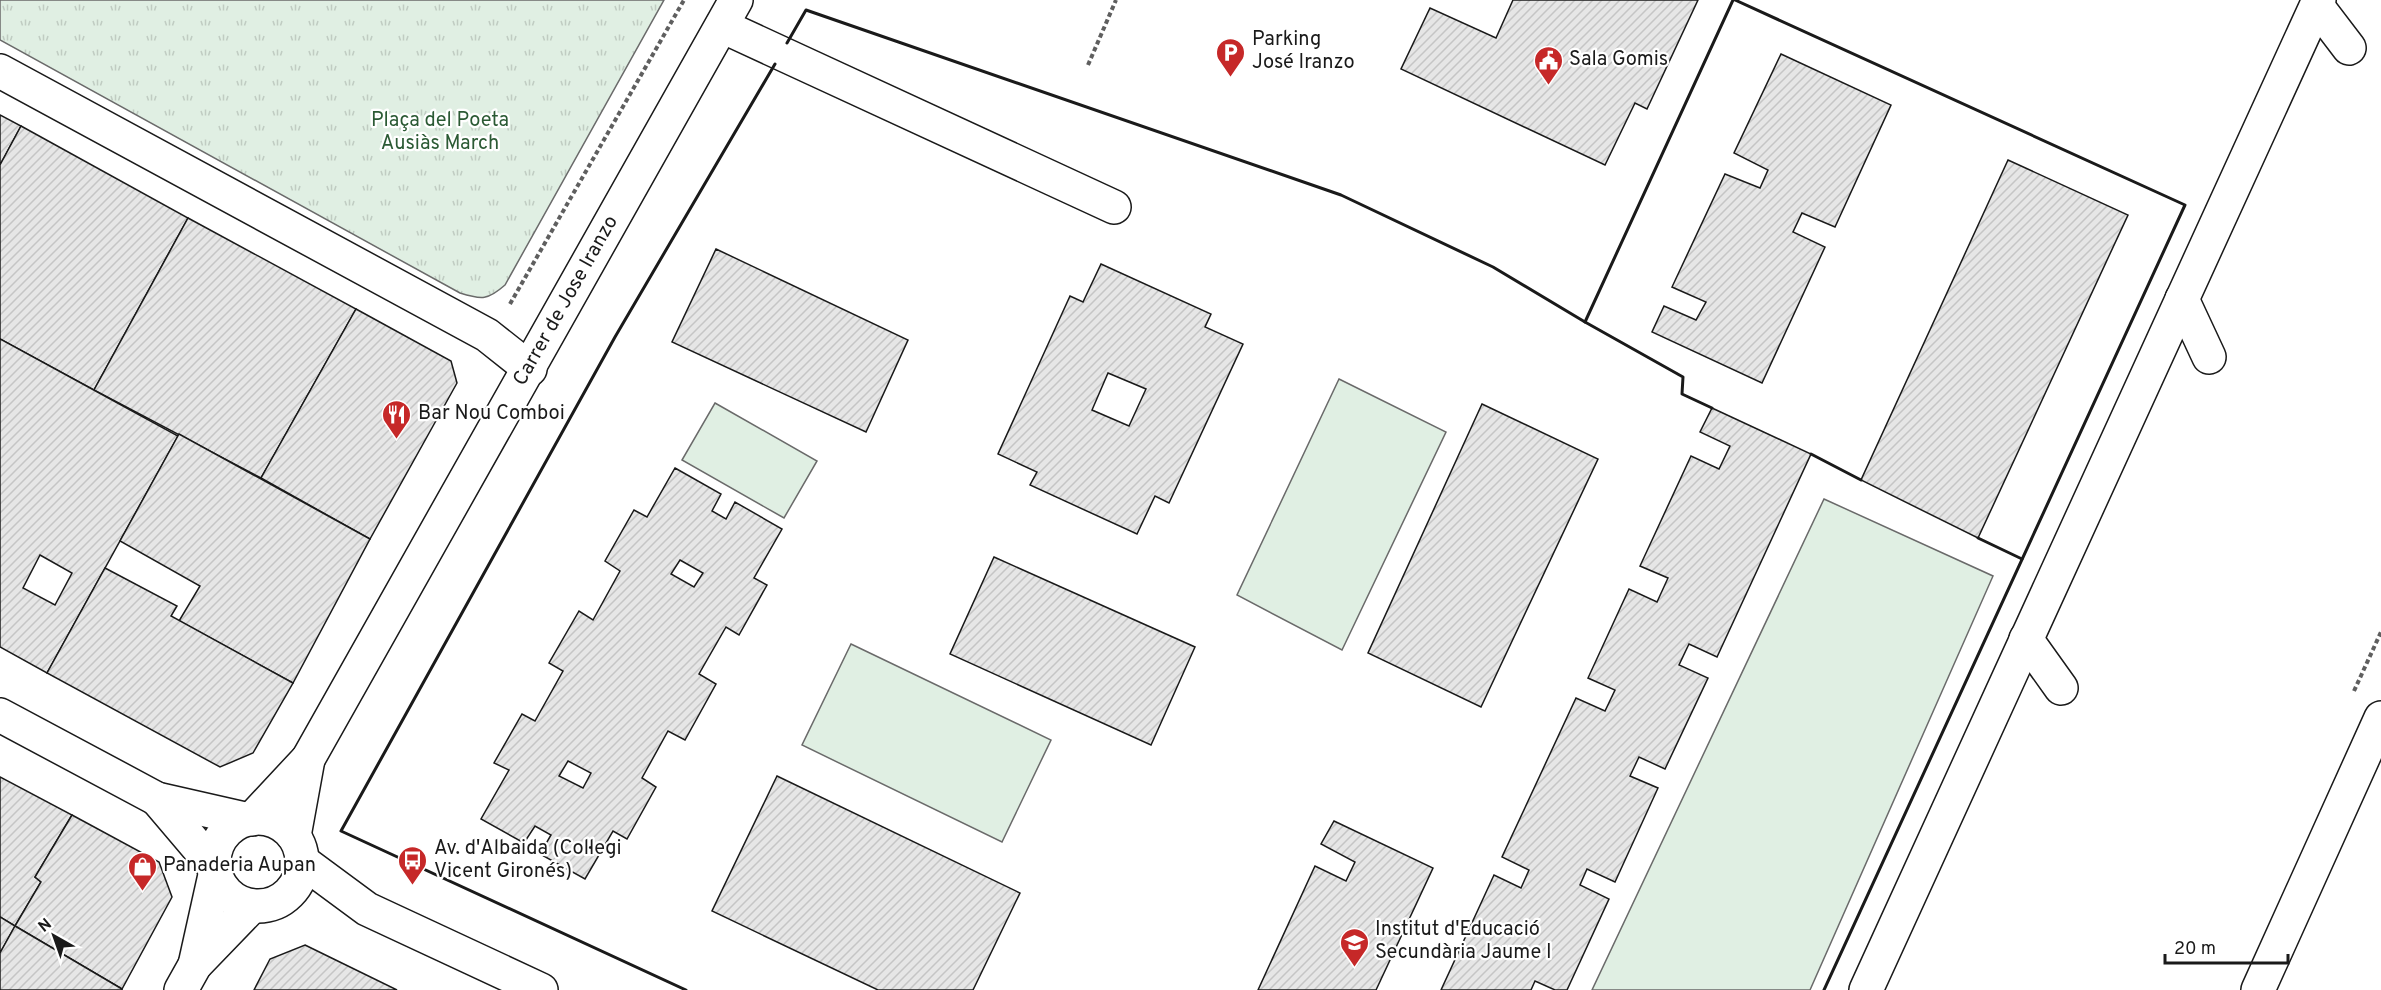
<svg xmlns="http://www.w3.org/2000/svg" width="2381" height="990" font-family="Overpass,sans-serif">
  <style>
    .grass { fill: #e0efe3; stroke: #6a6a6a; stroke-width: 1.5 }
    .park { fill: url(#park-tufts); stroke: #6a6a6a; stroke-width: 1.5 }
    .building { fill: url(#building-hatch); stroke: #1a1a1a; stroke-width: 1.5; fill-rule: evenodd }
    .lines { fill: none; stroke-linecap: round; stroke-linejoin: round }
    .minor-casing { stroke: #1a1a1a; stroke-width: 36 }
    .path { stroke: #5f5f5f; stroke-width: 4; stroke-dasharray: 4.5 3; stroke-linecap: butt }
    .minor { stroke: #fff; stroke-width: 33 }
    .wall { stroke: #1a1a1a; stroke-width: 3 }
    .labels { text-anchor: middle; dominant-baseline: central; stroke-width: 4.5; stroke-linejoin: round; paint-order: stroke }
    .poi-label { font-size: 20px; fill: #1a1a1a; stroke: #fff; text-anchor: start }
    .park-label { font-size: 20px; fill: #2b5a34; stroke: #fff }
    .street-label { font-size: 20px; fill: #1a1a1a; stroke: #fff }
  </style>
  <defs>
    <pattern id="park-tufts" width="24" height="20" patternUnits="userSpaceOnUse" patternTransform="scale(1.5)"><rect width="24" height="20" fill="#e0efe3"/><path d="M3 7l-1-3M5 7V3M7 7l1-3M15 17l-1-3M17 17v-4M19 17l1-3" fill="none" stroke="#c0ccc2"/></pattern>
    <pattern id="building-hatch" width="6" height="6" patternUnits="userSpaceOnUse" patternTransform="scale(1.5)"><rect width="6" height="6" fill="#e6e6e6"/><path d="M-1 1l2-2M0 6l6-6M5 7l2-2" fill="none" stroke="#c5c5c5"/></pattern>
  </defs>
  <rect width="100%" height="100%" fill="#fff"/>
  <g class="grass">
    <polygon points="1339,379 1446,432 1342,650 1237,595"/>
    <polygon points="715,403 817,461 784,518 682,460"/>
    <polygon points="1824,499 1993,576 1810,990 1592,990"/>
    <polygon points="851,644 1051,740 1002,842 802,745"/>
  </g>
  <path class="park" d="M0,0H664L505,285C488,300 482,300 460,293L0,40Z"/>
  <g class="building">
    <polygon points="1513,0 1698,0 1647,109 1635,103 1605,165 1401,69 1430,8 1496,38"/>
    <polygon points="1781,54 1891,105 1835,227 1802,213 1793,232 1825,247 1762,383 1652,332 1664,306 1696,320 1706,302 1672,287 1725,174 1760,188 1768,170 1734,153"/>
    <polygon points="0,115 21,126 0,165"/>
    <polygon points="21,126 188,218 94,390 0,339 0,165"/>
    <polygon points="2008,160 2128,215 1978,538 1861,480"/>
    <polygon points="188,218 356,309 261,478 94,390"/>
    <polygon points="716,249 908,340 866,432 672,342"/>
    <path d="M1101,264L1211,314L1205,327L1243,344L1169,503L1155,496L1137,534L1030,485L1037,472L998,454L1070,296L1083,302ZM1108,373L1146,389L1129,426L1092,410Z"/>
    <polygon points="356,309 451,361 457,383 370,539 261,478"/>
    <path d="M0,339L178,436L47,673L0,647ZM40,555L72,573L55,605L23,588Z"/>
    <polygon points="1482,404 1598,459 1481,707 1368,653"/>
    <polygon points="1712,408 1811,454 1717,657 1689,644 1679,665 1708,678 1665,769 1639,757 1630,776 1658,788 1615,882 1587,869 1580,885 1609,899 1567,990 1555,990 1535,981 1531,990 1441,990 1494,875 1521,888 1529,870 1502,857 1576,698 1605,711 1615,690 1588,678 1629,589 1657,602 1668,578 1640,566 1691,456 1719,469 1730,446 1700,432"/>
    <polygon points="179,434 370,539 293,683 179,621 200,586 120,541"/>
    <path d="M675,468L721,494L712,511L726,519L735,502L782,529L754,578L767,585L739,635L726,627L699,674L716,684L685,740L668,731L642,778L656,787L627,839L613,831L585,879L540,854L551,835L535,826L524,843L481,819L509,770L494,763L522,714L535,721L563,671L549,663L579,611L593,620L620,571L605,561L634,510L647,517ZM680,560L703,573L694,587L671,574ZM568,761L591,773L583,788L559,776Z"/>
    <polygon points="994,557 1195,647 1151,745 950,654"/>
    <polygon points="105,568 177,606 171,616 293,683 253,753 220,767 47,673"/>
    <polygon points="777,776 1020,893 973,990 878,990 712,911"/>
    <polygon points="0,777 72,815 35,877 41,882 15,926 0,917"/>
    <polygon points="72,815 159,862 172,897 122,989 15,926 41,882 35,877"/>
    <polygon points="1334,821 1433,868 1376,990 1258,990 1315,866 1346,881 1355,862 1321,844"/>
    <polygon points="0,917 15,926 0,953"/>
    <polygon points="15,926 122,989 122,990 0,990 0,953"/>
    <polygon points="305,945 350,967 397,990 254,990 270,959"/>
  </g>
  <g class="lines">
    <defs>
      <g id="minor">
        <polyline points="2317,6 2349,48"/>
        <polyline points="722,26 1114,207"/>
        <polyline points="0,71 487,335 530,369"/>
        <polyline points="2182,299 2209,357"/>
        <polyline points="2026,639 2061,688"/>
        <polyline points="0,715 157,799 245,819"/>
        <polyline points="157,799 213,865"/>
        <circle cx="258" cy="862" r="44"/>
        <path id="s1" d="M252,819L308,759L736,0"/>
        <polyline points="294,836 308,759"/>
        <polyline points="302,861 367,909 541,990"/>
        <polyline points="195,965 215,875"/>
        <polyline points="181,990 195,965 252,906"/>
        <polyline points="1866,990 2319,0"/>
        <polyline points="2258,990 2381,718"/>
      </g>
    </defs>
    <use href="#minor" class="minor-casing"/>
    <g class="path">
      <polyline points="1088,65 1116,0"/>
      <polyline points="510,304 684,0"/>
      <polyline points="2354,691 2381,632"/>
    </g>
    <use href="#minor" class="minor"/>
    <g class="wall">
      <polyline points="1735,0 2185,205 1824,990"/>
      <polyline points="787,43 806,10 1341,195 1493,267 1585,322"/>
      <polyline points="1712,408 1682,394 1683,377 1585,322 1733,0"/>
      <polyline points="1811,454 1861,480"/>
      <polyline points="1978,538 2022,559"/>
      <polyline points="686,990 341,831 615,337 775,64"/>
    </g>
  </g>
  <defs>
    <symbol id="parking-pin" viewBox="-11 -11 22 30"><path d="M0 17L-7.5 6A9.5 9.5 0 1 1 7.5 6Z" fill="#c62828" stroke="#fff"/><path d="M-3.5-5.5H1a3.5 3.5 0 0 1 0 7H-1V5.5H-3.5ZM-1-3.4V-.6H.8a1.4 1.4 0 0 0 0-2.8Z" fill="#fff"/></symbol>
    <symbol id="civic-pin" viewBox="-11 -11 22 30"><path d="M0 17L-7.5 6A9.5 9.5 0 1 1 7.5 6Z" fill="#c62828" stroke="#fff"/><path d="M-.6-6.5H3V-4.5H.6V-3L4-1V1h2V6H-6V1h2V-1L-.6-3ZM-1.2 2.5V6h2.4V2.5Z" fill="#fff"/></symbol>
    <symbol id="restaurant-pin" viewBox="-11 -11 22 30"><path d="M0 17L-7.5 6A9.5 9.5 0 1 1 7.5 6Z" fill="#c62828" stroke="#fff"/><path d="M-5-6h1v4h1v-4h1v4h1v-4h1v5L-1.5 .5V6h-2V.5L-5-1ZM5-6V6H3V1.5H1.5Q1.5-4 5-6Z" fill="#fff"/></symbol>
    <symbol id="bus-pin" viewBox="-11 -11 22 30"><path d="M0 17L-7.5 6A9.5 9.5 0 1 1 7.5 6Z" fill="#c62828" stroke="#fff"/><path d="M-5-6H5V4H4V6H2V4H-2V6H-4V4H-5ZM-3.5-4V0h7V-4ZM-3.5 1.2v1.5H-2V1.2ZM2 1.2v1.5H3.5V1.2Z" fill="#fff"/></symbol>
    <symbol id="shop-pin" viewBox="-11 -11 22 30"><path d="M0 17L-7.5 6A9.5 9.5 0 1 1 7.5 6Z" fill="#c62828" stroke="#fff"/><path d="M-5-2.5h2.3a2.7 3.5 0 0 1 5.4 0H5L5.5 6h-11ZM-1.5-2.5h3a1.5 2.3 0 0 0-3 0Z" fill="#fff"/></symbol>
    <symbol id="school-pin" viewBox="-11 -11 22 30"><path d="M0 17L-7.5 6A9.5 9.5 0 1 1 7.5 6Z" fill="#c62828" stroke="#fff"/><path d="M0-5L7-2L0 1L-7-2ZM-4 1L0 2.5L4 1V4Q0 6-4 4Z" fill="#fff"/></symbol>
  </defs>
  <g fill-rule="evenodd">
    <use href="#parking-pin" x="1214" y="36" width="33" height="45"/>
    <use href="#civic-pin" x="1532" y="44" width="33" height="45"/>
    <use href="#restaurant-pin" x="380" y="398" width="33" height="45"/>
    <use href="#bus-pin" x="396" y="844" width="33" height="45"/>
    <use href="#shop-pin" x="126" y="850" width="33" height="45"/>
    <use href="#school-pin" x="1338" y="926" width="33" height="45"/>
  </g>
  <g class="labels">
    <g class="poi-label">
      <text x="1252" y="40">Parking<tspan x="1252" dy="23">José Iranzo</tspan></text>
      <text x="1569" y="60">Sala Gomis</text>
      <text x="418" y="414">Bar Nou Comboi</text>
      <text x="434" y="849">Av. d'Albaida (Col·legi<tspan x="434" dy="23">Vicent Gironés)</tspan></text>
      <text x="163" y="866">Panaderia Aupan</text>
      <text x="1375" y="930">Institut d'Educació<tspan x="1375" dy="23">Secundària Jaume I</tspan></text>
    </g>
    <g class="park-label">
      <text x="440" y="121">Plaça del Poeta<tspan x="440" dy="23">Ausiàs March</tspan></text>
    </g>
    <g class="street-label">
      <text stroke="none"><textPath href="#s1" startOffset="608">Carrer de Jose Iranzo</textPath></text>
    </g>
  </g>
  <g transform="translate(54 936) rotate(320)" stroke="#ffffff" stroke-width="4.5" paint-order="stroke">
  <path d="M0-4.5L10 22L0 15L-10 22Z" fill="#1a1a1a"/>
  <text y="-9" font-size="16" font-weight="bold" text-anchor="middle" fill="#1a1a1a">N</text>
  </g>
  <path d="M2165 954v9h123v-9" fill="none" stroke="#1a1a1a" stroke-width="3"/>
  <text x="2174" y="954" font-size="18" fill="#1a1a1a" stroke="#ffffff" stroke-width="4.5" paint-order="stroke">20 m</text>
</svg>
